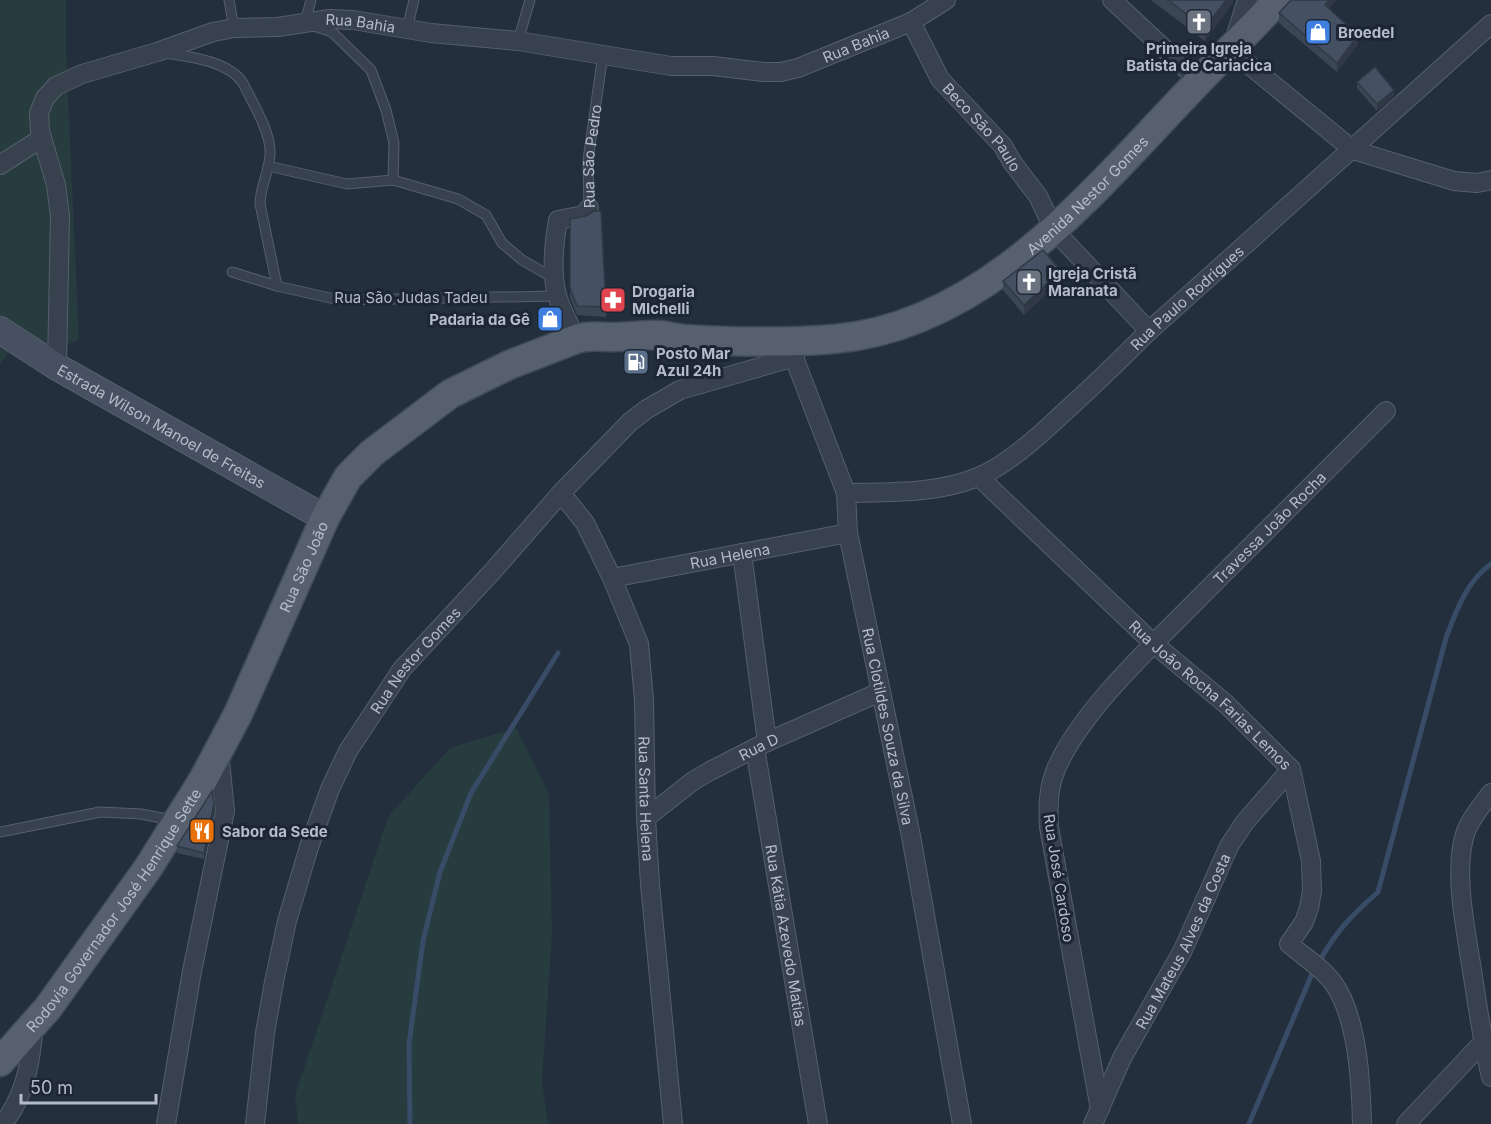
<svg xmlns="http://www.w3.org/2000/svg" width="1491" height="1124" font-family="Inter,sans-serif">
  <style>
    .green { fill: #263c3f }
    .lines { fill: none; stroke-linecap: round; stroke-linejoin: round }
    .stream { stroke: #394c67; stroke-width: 5 }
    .lane-casing { stroke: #565f6c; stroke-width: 11 }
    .street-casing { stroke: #565f6c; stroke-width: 20 }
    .secondary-casing { stroke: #565f6c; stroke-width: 28 }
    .primary-casing { stroke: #414a57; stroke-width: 31 }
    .lane { stroke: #38414e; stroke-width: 9 }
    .street { stroke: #38414e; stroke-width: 18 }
    .secondary { stroke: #465061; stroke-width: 26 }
    .primary { stroke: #56606e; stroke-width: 28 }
    .wall { fill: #3b4654 }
    .shaded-wall { fill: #303945 }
    .building { fill: #455162; stroke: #303945; stroke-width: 1.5 }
    .labels { text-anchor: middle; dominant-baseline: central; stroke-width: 6; stroke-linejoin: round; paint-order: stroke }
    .street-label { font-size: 15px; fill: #b4bcc9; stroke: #1d2633 }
    .poi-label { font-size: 15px; font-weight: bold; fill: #b4bcc9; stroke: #1d2633; text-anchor: start }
  </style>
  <rect width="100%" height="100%" fill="#242f3e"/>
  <g class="green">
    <polygon points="0,0 66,0 66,51 79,340 42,354 18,340 0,364"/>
    <polygon points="516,728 549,794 552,935 542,1081 548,1124 298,1124 295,1095 388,817 450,748"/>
  </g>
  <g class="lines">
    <g class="stream">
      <path d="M1319,962C1336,931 1352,915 1378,892L1446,638C1456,611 1466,582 1491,564"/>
      <polyline points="410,1124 409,1044 423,941 440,872 471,793 558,653"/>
      <polyline points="1249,1124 1314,969"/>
    </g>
    <defs>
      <g id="lane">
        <polyline points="229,0 234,28"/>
        <polyline points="311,0 305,23 332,32 371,70 386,110 394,143 393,180"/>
        <polyline points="407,29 414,0"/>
        <polyline points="518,41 530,0"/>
        <path d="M166,53C191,57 228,61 243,83C252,102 271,132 270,153C270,171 260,186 260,204L277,286"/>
        <polyline points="268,166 347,184 393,180 458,199 486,215 502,243 522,260 555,279"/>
        <path id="s1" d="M589,208L588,160L603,54"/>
        <polyline points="232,272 277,286 339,300 557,296"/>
        <polyline points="0,832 100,812 141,814 172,820"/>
      </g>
      <g id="street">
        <polyline points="1112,0 1199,81"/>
        <polyline points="1247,0 1231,50 1353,150 1454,181 1477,183 1491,180"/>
        <path id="s2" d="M911,22L940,79L1003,146L1012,162L1038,196L1054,230L1149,331"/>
        <polyline points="0,165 42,138"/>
        <path d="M576,339C570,325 561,310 557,295C551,272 554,243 558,220L584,215L589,208"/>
        <path id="s3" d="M790,347L846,493L848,533L911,836L962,1124"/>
        <path id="s4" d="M57,367L60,216L56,185L40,131L39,113L45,98L56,86L82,74L157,52L213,32L234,28L278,27L330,19L353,20L431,33L518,41L671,66H713L764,72H781L798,68L911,22L946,0"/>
        <path id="s5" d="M979,477L1154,644L1226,704L1291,769L1311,861L1312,891L1309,908L1304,922L1289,944C1303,956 1325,970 1334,984C1358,1019 1361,1083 1362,1124"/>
        <path id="s6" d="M561,493L585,523L612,578L639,644L644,700L646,818L650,884L673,1124"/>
        <path id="s7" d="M846,493C890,492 937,494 978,477C1007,465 1037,438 1059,417C1090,389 1120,360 1149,331L1491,24"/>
        <polyline points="742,553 767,742"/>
        <path id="s8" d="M612,578L848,533"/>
        <path id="s9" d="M755,748L818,1124"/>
        <path d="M1491,793C1482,805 1472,816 1466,831C1453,867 1465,927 1471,964C1477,1002 1482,1040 1491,1077"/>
        <path id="s10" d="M646,818L693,781L710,771L767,742L880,692"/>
        <path id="s11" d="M1100,1109L1049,827C1048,806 1048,789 1056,769C1082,709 1153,645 1199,598C1261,536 1324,473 1386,411"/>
        <path d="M3,1124C26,1094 31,1061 34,1024"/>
        <polyline points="166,1124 192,971 225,811 219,751"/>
        <path id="s12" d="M255,1124L265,1033L274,982L287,921L309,847L330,789L348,751L402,669L492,572L561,493L630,422L647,409L680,390L795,357"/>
        <path id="s13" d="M1093,1124L1122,1058L1183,950L1229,846L1245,822L1291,769"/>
        <polyline points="1406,1124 1483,1042"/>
      </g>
      <g id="secondary">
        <path id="s14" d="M0,330L57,367L325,518"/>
      </g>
      <g id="primary">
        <path id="s15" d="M0,1062L48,1008L148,868L203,780L238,714L325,518L348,477L372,453L450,394L509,365L576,339C588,335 599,337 612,337C627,337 642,335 657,335C666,335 675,338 684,339C733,342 785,343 834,339C989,326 1098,185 1199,81C1225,54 1252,28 1278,0"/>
      </g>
    </defs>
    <use href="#lane" class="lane-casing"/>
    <use href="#street" class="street-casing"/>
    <use href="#secondary" class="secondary-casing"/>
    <use href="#primary" class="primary-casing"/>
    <use href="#lane" class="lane"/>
    <use href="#street" class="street"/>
    <use href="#secondary" class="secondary"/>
    <use href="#primary" class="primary"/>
  </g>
  <g class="wall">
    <polygon points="1151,0 1233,0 1233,3 1205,41"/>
    <polygon points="1329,9 1358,44 1337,72 1279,23 1279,13"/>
    <polygon points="1357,82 1394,96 1377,111 1357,88"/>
    <polygon points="570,219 606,307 606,317 577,315 570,298"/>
    <polygon points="1061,280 1024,315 1003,290 1003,281"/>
    <polygon points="214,810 204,859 177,853 177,846"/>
  </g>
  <g class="shaded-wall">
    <polygon points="1226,0 1233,0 1233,3 1205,41 1205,28"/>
    <polygon points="1329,0 1337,0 1325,14 1325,5"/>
    <polygon points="1358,35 1358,44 1337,72 1337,63"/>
    <polygon points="1394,90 1394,96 1377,111 1377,104"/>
    <polygon points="1061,271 1061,280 1024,315 1024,305"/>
    <polygon points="214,804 214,810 204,859 204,853"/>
  </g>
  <g class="building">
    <polygon points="1168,0 1226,0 1205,28"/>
    <polygon points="1291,0 1329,0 1325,5 1358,35 1337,63 1279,13"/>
    <polygon points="1375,67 1394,90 1377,104 1357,82"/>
    <polygon points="594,211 601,211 606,307 577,306 570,288 570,219 586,216"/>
    <polygon points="1043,250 1061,271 1024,305 1003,281"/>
    <polygon points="212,791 214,804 204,853 177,846"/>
  </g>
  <defs>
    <symbol id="church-square" viewBox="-11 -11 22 22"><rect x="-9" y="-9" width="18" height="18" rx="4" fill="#6b7280" stroke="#1d2633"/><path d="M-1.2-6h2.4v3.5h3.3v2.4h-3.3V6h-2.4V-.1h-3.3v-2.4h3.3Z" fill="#fff"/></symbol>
    <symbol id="shop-square" viewBox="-11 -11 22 22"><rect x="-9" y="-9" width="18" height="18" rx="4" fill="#3f7fe0" stroke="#1d2633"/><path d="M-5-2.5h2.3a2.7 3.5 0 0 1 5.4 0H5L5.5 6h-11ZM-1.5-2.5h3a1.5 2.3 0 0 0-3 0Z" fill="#fff"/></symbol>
    <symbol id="pharmacy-square" viewBox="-11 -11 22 22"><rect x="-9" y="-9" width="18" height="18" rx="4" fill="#e0444e" stroke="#1d2633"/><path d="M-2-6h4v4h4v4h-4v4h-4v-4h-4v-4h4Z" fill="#fff"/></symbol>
    <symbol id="fuel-square" viewBox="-11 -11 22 22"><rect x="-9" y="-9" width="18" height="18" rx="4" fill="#5c6f8a" stroke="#1d2633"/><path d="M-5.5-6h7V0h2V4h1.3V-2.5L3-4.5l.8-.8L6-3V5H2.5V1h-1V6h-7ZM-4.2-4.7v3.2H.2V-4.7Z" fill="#fff"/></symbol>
    <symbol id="restaurant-square" viewBox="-11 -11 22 22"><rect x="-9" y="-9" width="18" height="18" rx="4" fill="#e8710a" stroke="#1d2633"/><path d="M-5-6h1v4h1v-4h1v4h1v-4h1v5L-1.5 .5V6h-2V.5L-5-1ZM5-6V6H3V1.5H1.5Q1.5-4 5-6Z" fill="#fff"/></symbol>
  </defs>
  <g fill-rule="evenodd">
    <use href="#church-square" x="1184" y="7" width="30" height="30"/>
    <use href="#shop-square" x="1303" y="17" width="30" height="30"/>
    <use href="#church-square" x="1014" y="267" width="30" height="30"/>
    <use href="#pharmacy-square" x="598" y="285" width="30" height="30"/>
    <use href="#shop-square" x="535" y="304" width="30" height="30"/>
    <use href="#fuel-square" x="621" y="347" width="30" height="30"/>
    <use href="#restaurant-square" x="187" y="816" width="30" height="30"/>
  </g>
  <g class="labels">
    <g class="street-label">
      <text stroke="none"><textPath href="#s4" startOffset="604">Rua Bahia</textPath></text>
      <text stroke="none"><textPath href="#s4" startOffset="1108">Rua Bahia</textPath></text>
      <text stroke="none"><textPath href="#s2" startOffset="128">Beco São Paulo</textPath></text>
      <text stroke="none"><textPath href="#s1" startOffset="52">Rua São Pedro</textPath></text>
      <text stroke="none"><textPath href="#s15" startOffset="1510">Avenida Nestor Gomes</textPath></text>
      <text x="411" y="297">Rua São Judas Tadeu</text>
      <text stroke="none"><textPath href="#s7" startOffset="410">Rua Paulo Rodrigues</textPath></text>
      <text stroke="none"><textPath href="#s14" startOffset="188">Estrada Wilson Manoel de Freitas</textPath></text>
      <text stroke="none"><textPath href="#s11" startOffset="669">Travessa João Rocha</textPath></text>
      <text stroke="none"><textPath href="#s8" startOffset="120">Rua Helena</textPath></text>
      <text stroke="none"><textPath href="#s15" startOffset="584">Rua São João</textPath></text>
      <text stroke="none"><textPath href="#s12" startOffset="500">Rua Nestor Gomes</textPath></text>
      <text stroke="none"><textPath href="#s5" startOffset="318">Rua João Rocha Farias Lemos</textPath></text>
      <text stroke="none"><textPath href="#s3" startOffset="394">Rua Clotildes Souza da Silva</textPath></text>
      <text stroke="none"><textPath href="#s10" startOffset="134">Rua D</textPath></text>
      <text stroke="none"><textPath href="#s6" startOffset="326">Rua Santa Helena</textPath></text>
      <text transform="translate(1059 878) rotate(81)">Rua José Cardoso</text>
      <text stroke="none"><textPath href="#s15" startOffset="190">Rodovia Governador José Henrique Sette</textPath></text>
      <text stroke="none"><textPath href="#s9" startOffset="190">Rua Kátia Azevedo Matias</textPath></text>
      <text stroke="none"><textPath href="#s13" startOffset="204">Rua Mateus Alves da Costa</textPath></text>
    </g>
    <g class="poi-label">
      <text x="1338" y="32">Broedel</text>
      <text x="1199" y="48" text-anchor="middle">Primeira Igreja<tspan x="1199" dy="17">Batista de Cariacica</tspan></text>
      <text x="1048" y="273">Igreja Cristã<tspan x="1048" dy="17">Maranata</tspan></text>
      <text x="632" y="291">Drogaria<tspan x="632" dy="17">MIchelli</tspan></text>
      <text x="530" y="319" text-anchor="end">Padaria da Gê</text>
      <text x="656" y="353">Posto Mar<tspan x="656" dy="17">Azul 24h</tspan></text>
      <text x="222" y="831">Sabor da Sede</text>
    </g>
  </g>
  <path d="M21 1094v9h135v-9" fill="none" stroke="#b4bcc9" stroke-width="3"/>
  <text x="30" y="1094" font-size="18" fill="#b4bcc9" stroke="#1d2633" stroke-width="4.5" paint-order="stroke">50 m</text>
</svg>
